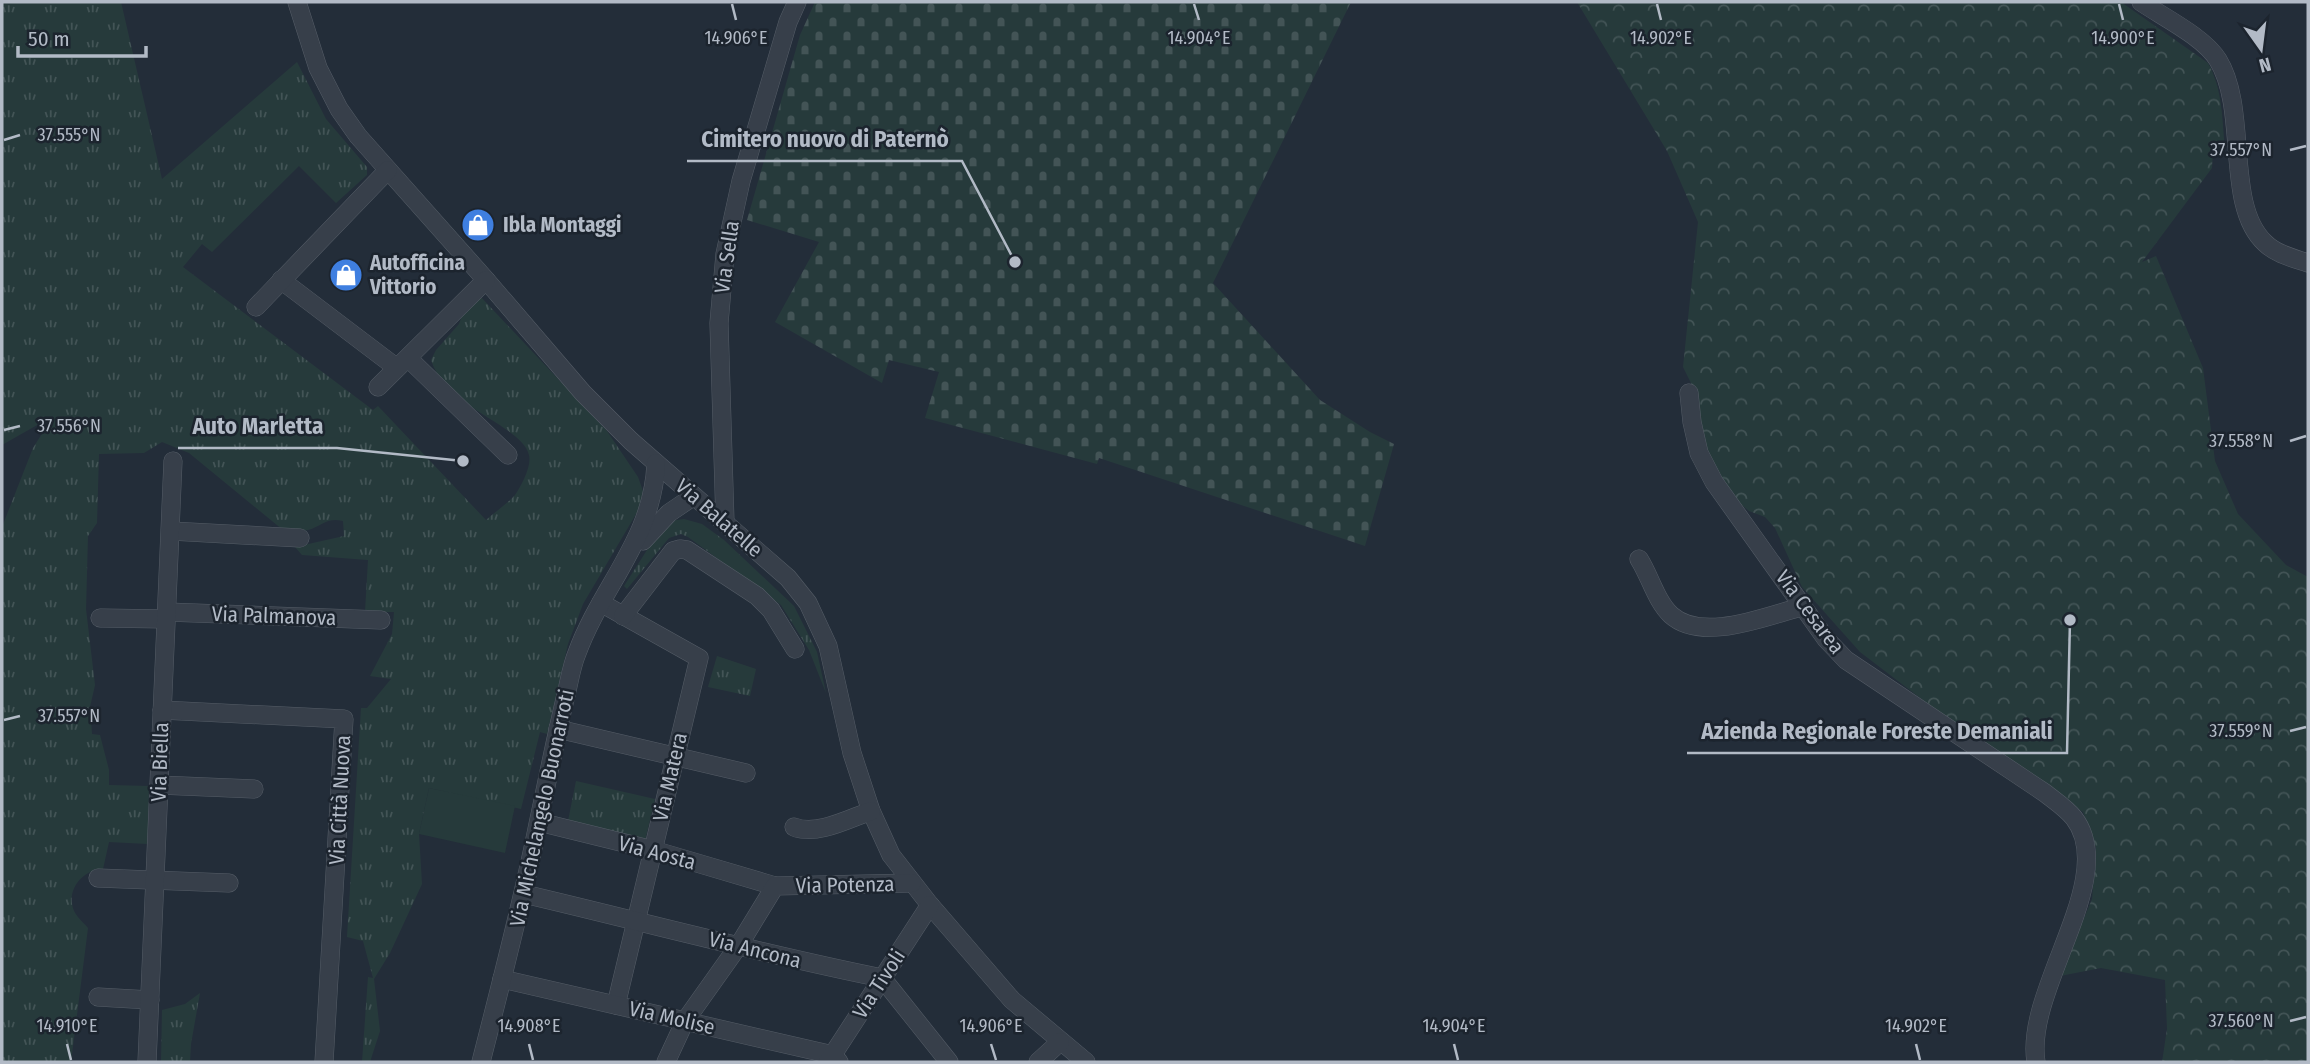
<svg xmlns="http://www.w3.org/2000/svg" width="2310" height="1064" font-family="'Fira Sans Condensed',sans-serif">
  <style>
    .grass { fill: url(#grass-tufts) }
    .forest { fill: url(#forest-crowns) }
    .cemetery { fill: url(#cemetery-stones) }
    .garden { fill: #263a3b }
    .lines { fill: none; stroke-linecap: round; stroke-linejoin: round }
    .minor-casing { stroke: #555d67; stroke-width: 19 }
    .minor { stroke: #373f4a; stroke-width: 18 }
    .ticks { fill: none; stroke: #b2bac6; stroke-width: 2.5 }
    .labels { text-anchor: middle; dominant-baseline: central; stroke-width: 5; stroke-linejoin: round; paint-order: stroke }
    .poi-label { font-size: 21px; font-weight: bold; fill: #b2bac6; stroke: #1c242e; text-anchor: start }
    .street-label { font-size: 21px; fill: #b2bac6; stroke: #1c242e }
    .ticks-label { font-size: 18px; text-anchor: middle; fill: #b2bac6; stroke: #1c242e; stroke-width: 5; stroke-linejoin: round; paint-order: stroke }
    .leader { fill: none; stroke: #b2bac6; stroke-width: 2.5 }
    .callout-dot { fill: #b2bac6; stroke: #1c242e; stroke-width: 2.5 }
    .callout-label { font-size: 23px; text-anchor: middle; font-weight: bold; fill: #b2bac6; stroke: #1c242e; stroke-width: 5; stroke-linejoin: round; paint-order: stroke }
  </style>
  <defs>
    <pattern id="grass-tufts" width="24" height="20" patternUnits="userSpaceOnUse" patternTransform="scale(1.75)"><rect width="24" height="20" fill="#263a3b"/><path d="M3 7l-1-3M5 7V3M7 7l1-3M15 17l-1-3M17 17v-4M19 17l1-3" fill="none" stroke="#435456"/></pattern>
    <pattern id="forest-crowns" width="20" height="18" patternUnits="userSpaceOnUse" patternTransform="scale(1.75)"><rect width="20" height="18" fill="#263a3b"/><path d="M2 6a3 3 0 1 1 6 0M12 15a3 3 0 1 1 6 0" fill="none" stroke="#435456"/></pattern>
    <pattern id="cemetery-stones" width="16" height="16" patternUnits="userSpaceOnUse" patternTransform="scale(1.75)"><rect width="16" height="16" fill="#263a3b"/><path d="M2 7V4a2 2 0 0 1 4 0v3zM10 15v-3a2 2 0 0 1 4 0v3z" fill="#435456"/></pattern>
  </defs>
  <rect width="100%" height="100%" fill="#232d39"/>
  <g class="grass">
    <path d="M2,2H121L162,179L297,62L326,119L367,167V175L336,203L299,166L212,252L202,244L183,267L373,410L378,406L486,520C495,512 507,504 515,495C521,486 532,466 529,455C522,425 447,409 431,360L436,350L459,324L463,313L479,295L607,431L638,477L643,491L639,509L583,604L568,644L547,734L540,732L521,809L429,788L419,834L422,884L390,953L374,979L380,1031L370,1062H362L368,977L373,978L363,941L347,937L361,708H367L391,679L370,676L392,634L394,612H365L368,560L302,555L295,547L344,536L343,521C327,517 322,526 308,530C300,532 292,531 283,530L189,453L162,442L144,453L99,454L97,523L88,536L86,609L95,685L90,707L92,734L100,735L109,770V785L149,786L148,844L109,842L103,869C86,869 69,885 72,904C73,914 82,921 88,928L71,1062H2V527L33,448L53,416L2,445Z"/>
    <polygon points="684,519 702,524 724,540 794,606 817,652 826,693 809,650 781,605 688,537 681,534 669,538 627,589 624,586 663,525 670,521"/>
    <polygon points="717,656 756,669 750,696 708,687"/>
    <polygon points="576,781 655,799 645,841 568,821"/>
    <polygon points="200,993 191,1044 190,1062 161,1062 162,1010 185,1004"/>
  </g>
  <path class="forest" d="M1577,2H2121L2208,63C2223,90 2222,119 2225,149L2213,150L2212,168L2142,262L2156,256L2203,368L2215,461L2238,514L2286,565L2308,577V1062H2162L2167,1029L2165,980L2101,968L2060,976L2092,899L2096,848L2083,812L1966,733L1860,652L1802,587L1775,528L1765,517L1749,511L1733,498L1708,458L1699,429V399L1683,367L1698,222L1667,151Z"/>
  <polygon class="cemetery" points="815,2 1351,2 1213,283 1320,400 1370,432 1394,444 1365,546 1099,458 1097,464 925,418 939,372 889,360 882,383 775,322 819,242 747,220 800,35"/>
  <polygon class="garden" points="429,788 515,806 505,853 419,834"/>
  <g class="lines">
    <defs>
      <g id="minor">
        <polyline points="297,2 318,68 339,109 358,136 486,280 583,393 631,441 788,578 808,603 828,646 852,753 871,811 891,855 930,905 1012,1000 1086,1062"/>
        <path d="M2141,2C2163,17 2204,37 2218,60C2249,110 2224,205 2265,243C2276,254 2293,258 2308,263"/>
        <polyline points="281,280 397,368"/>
        <polyline points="256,307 388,170"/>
        <polyline points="408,358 508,455"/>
        <polyline points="378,387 486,280"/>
        <path d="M1689,393L1692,422L1699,453L1714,482L1826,639L1846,660L2045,793C2055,801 2066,808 2074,818C2120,878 2024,989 2036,1062"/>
        <polyline points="725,522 719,323 725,254 741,181 788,22 797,2"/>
        <polyline points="171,531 300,538"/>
        <polyline points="643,541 669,513 694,496"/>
        <path d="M1639,559C1650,576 1656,601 1671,615C1702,643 1766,616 1801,607"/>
        <polyline points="601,603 699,658 616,1005"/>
        <polyline points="167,612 381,620"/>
        <polyline points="623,616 673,551 680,549 687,550 757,596 771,610 795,649"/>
        <polyline points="100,618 166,619"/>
        <polyline points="162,710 344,719 324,1062"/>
        <polyline points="558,729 746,773"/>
        <polyline points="159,785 254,789"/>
        <polyline points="539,822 653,850 775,886"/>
        <path d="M794,827C817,836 848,819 871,811"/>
        <polyline points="98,878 229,883"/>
        <path d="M524,894C643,922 762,954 882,978L949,1062"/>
        <polyline points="502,979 833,1055 839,1062"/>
        <polyline points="98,997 150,1000"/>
        <polyline points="147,1062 173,461"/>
        <path d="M481,1062C501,983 522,904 538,824C547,782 555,741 565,699C569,684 571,667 577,653C602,585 653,539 656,463"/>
        <polyline points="666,1062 685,1021 739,945 775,886 912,883"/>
        <polyline points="828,1062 930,905"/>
        <polyline points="1038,1062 1060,1042"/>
      </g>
    </defs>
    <use href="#minor" class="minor-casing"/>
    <use href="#minor" class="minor"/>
  </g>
  <path class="ticks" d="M732,4L736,20M1194,4L1199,20M1657,4L1661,20M2119,4L2123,20M4,140L20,135M2290,150L2306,146M4,430L20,426M2290,441L2306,436M4,720L20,716M2290,731L2306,727M2290,1021L2306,1017M67,1044L71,1060M529,1044L533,1060M991,1044L996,1060M1454,1044L1458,1060M1916,1044L1920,1060"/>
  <defs>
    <symbol id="shop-disc" viewBox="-11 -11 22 22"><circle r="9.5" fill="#3f7fe0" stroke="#1c242e"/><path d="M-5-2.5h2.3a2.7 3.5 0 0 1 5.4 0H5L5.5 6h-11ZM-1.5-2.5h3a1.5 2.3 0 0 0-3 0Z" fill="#fff"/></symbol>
  </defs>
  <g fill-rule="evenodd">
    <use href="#shop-disc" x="459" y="206" width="38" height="38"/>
    <use href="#shop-disc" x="327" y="256" width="38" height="38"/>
  </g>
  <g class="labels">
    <g class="poi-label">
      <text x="503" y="225">Ibla Montaggi</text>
      <text x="370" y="263">Autofficina<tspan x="370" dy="24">Vittorio</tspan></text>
    </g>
    <g class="street-label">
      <text transform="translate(727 257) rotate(-82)">Via Sella</text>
      <text transform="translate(719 518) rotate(41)">Via Balatelle</text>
      <text transform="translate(1810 612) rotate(53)">Via Cesarea</text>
      <text transform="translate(274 616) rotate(2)">Via Palmanova</text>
      <text transform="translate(160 762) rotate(-88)">Via Biella</text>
      <text transform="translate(670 777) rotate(-77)">Via Matera</text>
      <text transform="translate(340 800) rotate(-87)">Via Città Nuova</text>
      <text transform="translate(542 808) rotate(-78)">Via Michelangelo Buonarroti</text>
      <text transform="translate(657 853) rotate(15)">Via Aosta</text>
      <text transform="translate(845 885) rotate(-1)">Via Potenza</text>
      <text transform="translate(755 950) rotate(14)">Via Ancona</text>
      <text transform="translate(879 984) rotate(-57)">Via Tivoli</text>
      <text transform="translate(672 1018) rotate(13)">Via Molise</text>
    </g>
  </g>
  <g class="ticks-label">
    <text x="736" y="44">14.906°E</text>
    <text x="1199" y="44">14.904°E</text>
    <text x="1661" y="44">14.902°E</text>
    <text x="2123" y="44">14.900°E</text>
    <text x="69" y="141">37.555°N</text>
    <text x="2241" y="156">37.557°N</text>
    <text x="69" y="432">37.556°N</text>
    <text x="2241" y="447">37.558°N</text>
    <text x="69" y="722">37.557°N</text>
    <text x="2241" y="737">37.559°N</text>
    <text x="2241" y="1027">37.560°N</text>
    <text x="67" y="1032">14.910°E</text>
    <text x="529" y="1032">14.908°E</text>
    <text x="991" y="1032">14.906°E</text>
    <text x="1454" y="1032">14.904°E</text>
    <text x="1916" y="1032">14.902°E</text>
  </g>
  <path class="leader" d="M1015 262L962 161H687M463 461L337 448H178M2070 620L2067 753H1687"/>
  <g class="callout-dot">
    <circle cx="1015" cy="262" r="7"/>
    <circle cx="463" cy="461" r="7"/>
    <circle cx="2070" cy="620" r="7"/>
  </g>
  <g class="callout-label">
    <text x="825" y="147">Cimitero nuovo di Paternò</text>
    <text x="258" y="434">Auto Marletta</text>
    <text x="1877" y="739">Azienda Regionale Foreste Demaniali</text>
  </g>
  <rect width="2310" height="1064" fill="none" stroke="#b2bac6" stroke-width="7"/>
  <g transform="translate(2261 49) rotate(166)" stroke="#1c242e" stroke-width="5" paint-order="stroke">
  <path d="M0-5L12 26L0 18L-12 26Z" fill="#b2bac6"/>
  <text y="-10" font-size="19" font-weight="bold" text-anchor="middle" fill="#b2bac6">N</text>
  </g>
  <path d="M18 46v10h128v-10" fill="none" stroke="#b2bac6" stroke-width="3.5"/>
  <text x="28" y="46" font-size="21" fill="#b2bac6" stroke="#1c242e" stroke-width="5" paint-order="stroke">50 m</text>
</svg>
